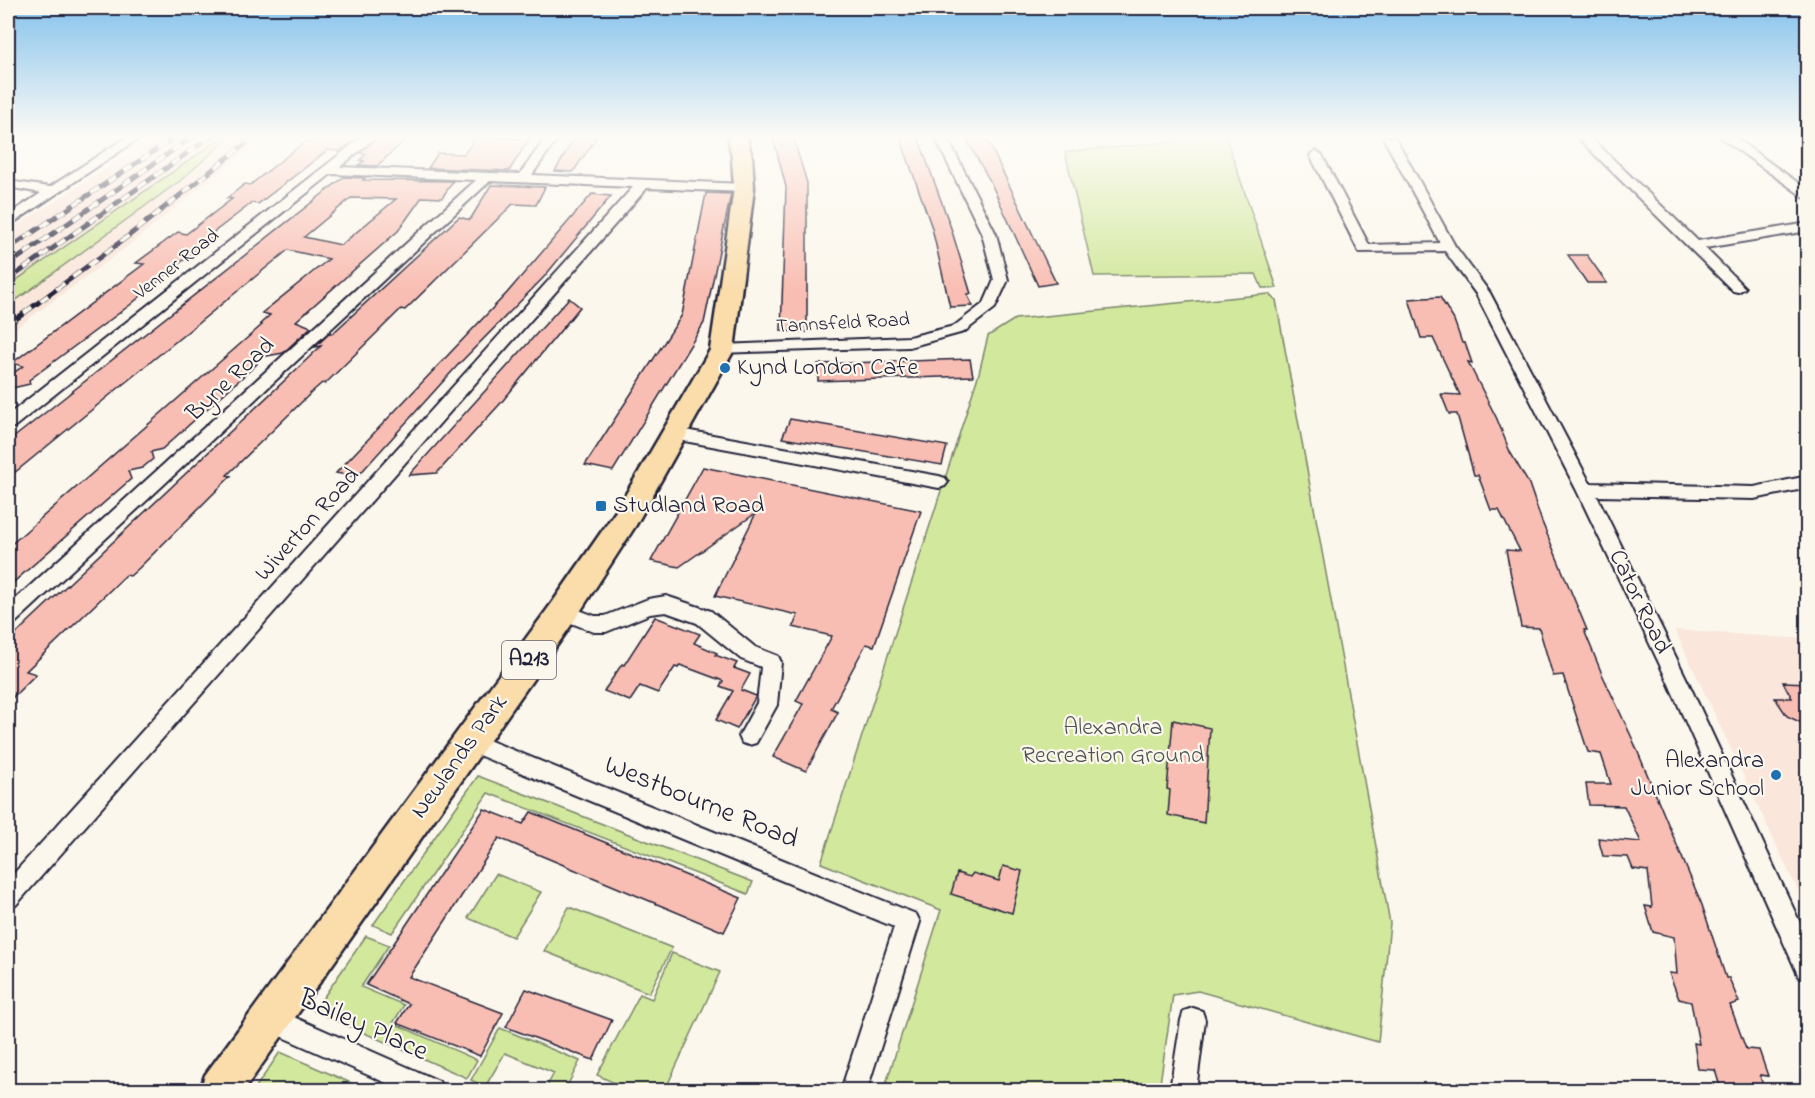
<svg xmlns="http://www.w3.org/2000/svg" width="1815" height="1098" font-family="'Indie Flower',sans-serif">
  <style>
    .built { fill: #fae6db }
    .green { fill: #d2e89d; stroke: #7a856c; stroke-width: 1.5 }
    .building { fill: #f9beb3; stroke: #22223b; stroke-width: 1.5; fill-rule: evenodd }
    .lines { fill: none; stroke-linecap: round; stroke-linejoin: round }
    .street-casing { stroke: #22223b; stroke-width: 4 }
    .primary-casing { stroke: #22223b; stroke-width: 5 }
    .street { fill: #fbf7ec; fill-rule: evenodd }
    .primary { fill: #faddab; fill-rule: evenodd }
    .rail-casing { stroke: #22223b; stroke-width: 5 }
    .rail { stroke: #fbf7ec; stroke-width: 4; stroke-dasharray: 10; stroke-linecap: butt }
    .poi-dot { fill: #1f6fb2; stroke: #fbf7ec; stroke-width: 2 }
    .labels { text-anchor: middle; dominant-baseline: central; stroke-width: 4.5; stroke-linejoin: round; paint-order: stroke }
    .far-street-label { font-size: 20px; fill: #22223b; stroke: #fbf7ec }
    .shield { fill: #fbf7ec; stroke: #636270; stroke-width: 1.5 }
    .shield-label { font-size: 22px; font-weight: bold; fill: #22223b }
    .poi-label { font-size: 24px; fill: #22223b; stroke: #fbf7ec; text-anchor: start }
    .street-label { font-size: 24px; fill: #22223b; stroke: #fbf7ec }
    .park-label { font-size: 24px; fill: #4e5454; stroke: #fbf7ec }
    .near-street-label { font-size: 28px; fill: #22223b; stroke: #fbf7ec }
  </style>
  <rect width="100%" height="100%" fill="#fbf7ec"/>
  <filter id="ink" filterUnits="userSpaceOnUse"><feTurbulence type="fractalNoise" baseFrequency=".0167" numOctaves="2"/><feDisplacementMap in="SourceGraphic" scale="12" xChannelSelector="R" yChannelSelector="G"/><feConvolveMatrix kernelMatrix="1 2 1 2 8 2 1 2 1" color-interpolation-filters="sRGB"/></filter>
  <g filter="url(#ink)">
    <g class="built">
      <polygon points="156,137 263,137 124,249 8,334 8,231"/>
      <polygon points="1675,630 1807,639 1807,910"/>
    </g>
    <g class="green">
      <polygon points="223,137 230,137 181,180 8,306 8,286"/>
      <polygon points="1178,137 1226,137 1277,288 1262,288 1256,274 1094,276 1065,152 1178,141"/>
      <polygon points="1269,294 1276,300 1390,923 1378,1042 1198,991 1173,995 1159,1090 884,1090 941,910 821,863 979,373 988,336 1015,319"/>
      <polygon points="478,776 753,882 748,894 488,793 392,933 373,925"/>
      <polygon points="496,874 541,892 513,937 468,918"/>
      <polygon points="569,907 672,948 649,993 544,951"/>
      <polygon points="366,936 389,945 361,987 404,1005 393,1023 477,1060 467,1078 314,1011"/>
      <polygon points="672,953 720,972 665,1090 630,1090 597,1075 640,994 652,999"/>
      <polygon points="500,1028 580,1061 565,1090 545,1090 554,1073 505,1053 485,1087 471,1080"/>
      <polygon points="280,1052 367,1090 254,1090"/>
    </g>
    <g class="building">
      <polygon points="312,137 358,137 340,151 328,150 258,204 252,203 206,238 211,239 163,276 165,276 130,305 29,380 30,384 8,389 8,377 23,366 12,363 144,264 136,263 178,232 186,234 232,199 227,198 245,184 250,185 306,141 312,142"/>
      <polygon points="378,137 408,137 377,166 358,165 364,161 360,160 366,154 360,153"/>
      <polygon points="476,137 529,139 509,171 428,168 438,153 464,154"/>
      <polygon points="575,137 597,137 573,172 555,171"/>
      <polygon points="773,137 793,137 807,183 807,332 781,331 786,187"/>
      <polygon points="900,137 918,137 951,228 971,294 967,294 973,306 950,307 932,228"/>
      <polygon points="965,137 986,137 1056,283 1038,286 990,181"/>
      <path d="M344,177L365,178L363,180L453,181L442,198L422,197L398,231L296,321L311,327L283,353L256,358L257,364L162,449L151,452L153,459L142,468L128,471L131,479L8,587V547L262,325L260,324L270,315L262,313L329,259L288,250L8,478V442ZM351,198L396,199L341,245L304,237Z"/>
      <polygon points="491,185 545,187 536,205 513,204 405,310 401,309 325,384 322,383 314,390 227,475 231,476 139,568 130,576 126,575 26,671 36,674 8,702 8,642 10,635 16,634 28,622 300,366 321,346 315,347 330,333 333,333 459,217 470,220"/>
      <polygon points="706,193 731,194 704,323 613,471 585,465 682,315"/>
      <polygon points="592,194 611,196 544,277 457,366 357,477 336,473 507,293"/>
      <polygon points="1568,255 1587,255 1607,283 1587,283"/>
      <polygon points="1440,297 1454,320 1462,343 1465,343 1472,363 1468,362 1497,419 1510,452 1529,484 1542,522 1587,630 1584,630 1602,674 1632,738 1702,905 1726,978 1729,978 1739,1002 1730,1005 1746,1049 1759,1050 1768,1076 1760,1075 1764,1090 1721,1090 1715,1070 1698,1069 1694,1043 1699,1044 1691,1002 1679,999 1669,973 1677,974 1674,937 1653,932 1645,906 1652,907 1648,871 1633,869 1628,857 1603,856 1598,838 1641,842 1624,806 1589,805 1586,784 1611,784 1601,754 1588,752 1563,675 1553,676 1539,628 1521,627 1506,550 1520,551 1499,510 1491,510 1478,475 1474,475 1457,414 1449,414 1441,394 1460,395 1433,338 1421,338 1409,299"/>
      <polygon points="569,298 580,307 500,404 437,473 409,475"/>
      <polygon points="970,359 973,376 818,381 818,364"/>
      <polygon points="790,419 947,446 942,465 782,438"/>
      <polygon points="703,467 921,511 874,646 866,644 831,709 838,712 806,771 773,757 803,704 796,701 832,636 793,627 798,615 715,596 756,513 679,567 651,561"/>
      <polygon points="655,617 700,634 694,643 717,653 715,655 737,663 734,668 750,674 741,690 756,696 755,698 737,729 716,720 733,691 720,686 723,681 680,665 678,668 675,667 658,693 640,686 630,701 604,691 622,664 624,665"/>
      <polygon points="1783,682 1808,683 1808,726 1787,716 1775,698 1792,698"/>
      <polygon points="1173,720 1210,728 1204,823 1168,815 1170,790 1167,789"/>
      <polygon points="484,809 523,824 531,812 741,898 724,932 499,838 409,977 503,1013 480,1056 397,1023 409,1004 366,985"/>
      <polygon points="1003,866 1022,871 1012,913 951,894 957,873 970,877 973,873 999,881"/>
      <polygon points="526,989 612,1020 593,1060 506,1027"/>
    </g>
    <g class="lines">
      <defs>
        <g id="street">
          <polygon points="127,137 141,137 13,223 8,224 8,215 41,193 8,187 8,181 50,187"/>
          <polygon points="362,137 376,137 340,167 520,174 546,137 558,137 532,175 744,184 750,188 744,192 647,188 16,905 8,908 8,880 633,187 490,181 15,623 8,625 8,606 476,180 331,174 14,427 8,429 8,415"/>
          <polygon points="935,137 947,137 996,234 1008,280 995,308 964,332 909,347 717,353 714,350 717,347 722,345 909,337 954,326 984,303 994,280 982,234"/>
          <polygon points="1383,137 1395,137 1455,246 1490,293 1590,483 1754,487 1808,476 1808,488 1754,499 1597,496 1688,682 1808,940 1808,980 1799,977 1668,682 1576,489 1476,294 1445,251 1359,252 1310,155 1316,151 1322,155 1369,245 1440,243"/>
          <polygon points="1577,137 1590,137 1698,241 1808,223 1808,231 1705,248 1745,288 1738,292 1733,291"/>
          <polygon points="1720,137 1734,137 1808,190 1808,200"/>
          <polygon points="674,428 939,476 945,478 948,482 945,486 939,488 668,438 666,434 668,430"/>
          <polygon points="666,596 711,611 755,647 778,656 781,662 777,705 756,743 749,745 742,743 739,736 757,703 761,667 741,659 697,623 666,612 650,614 606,632 594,632 556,617 554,612 556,607 563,604 595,616 605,616 648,599"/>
          <polygon points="471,733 916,914 920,922 867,1090 841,1090 894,927 464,749 461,742 464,735"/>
          <polygon points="271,1007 439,1081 443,1090 402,1090 262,1028 259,1019 262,1010"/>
          <polygon points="1193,1008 1202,1011 1205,1020 1196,1090 1170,1090 1181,1020 1184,1011"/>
        </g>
        <polygon id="primary" points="728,137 747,137 752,157 754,188 734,350 636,525 574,621 244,1090 200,1090 205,1075 552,603 616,511 710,350 734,188 732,157"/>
      </defs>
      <use href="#street" class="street-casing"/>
      <use href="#primary" class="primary-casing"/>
      <use href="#street" class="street"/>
      <use href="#primary" class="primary"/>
      <defs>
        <g id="rail">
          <polyline points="8,249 175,137"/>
          <polyline points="8,265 192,137"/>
          <polyline points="8,280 210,137"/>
          <polyline points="8,325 127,237 254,137"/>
        </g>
      </defs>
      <use href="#rail" class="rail-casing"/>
      <use href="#rail" class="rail"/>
    </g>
  </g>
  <linearGradient id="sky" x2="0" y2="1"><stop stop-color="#85c2ec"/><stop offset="0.47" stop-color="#fdfbf6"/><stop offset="1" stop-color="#fdfbf6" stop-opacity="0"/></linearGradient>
  <rect width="1815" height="291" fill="url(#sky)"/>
  <g class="poi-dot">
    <circle cx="725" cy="368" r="6"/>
    <rect x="595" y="500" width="12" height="12" rx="3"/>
    <circle cx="1776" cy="775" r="6"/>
  </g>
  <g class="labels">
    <g class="far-street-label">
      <text transform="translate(177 265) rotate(-38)">Venner Road</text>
      <text transform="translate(843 324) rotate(-3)">Tannsfeld Road</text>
    </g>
    <rect class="shield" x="502" y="641" width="54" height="38" rx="4.5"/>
    <g class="shield-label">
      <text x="529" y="660">A213</text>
    </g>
    <g class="poi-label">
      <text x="737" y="368">Kynd London Cafe</text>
      <text x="613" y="506">Studland Road</text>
      <text x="1764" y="761" text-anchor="end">Alexandra<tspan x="1764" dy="28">Junior School</tspan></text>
    </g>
    <g class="street-label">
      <text transform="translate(231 380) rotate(-43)">Byne Road</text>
      <text transform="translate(308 525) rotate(-48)">Wiverton Road</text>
      <text transform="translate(1639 602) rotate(64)">Cator Road</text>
      <text transform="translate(460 757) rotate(-54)">Newlands Park</text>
    </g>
    <g class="park-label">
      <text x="1113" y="728">Alexandra<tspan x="1113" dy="28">Recreation Ground</tspan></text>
    </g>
    <g class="near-street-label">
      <text transform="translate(701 803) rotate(22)">Westbourne Road</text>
      <text transform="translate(363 1026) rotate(24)">Bailey Place</text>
    </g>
  </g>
  <rect width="1815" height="1098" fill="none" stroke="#fbf7ec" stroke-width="30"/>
  <rect x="15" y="15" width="1785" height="1068" fill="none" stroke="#22223b" stroke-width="2" filter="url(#ink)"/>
</svg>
